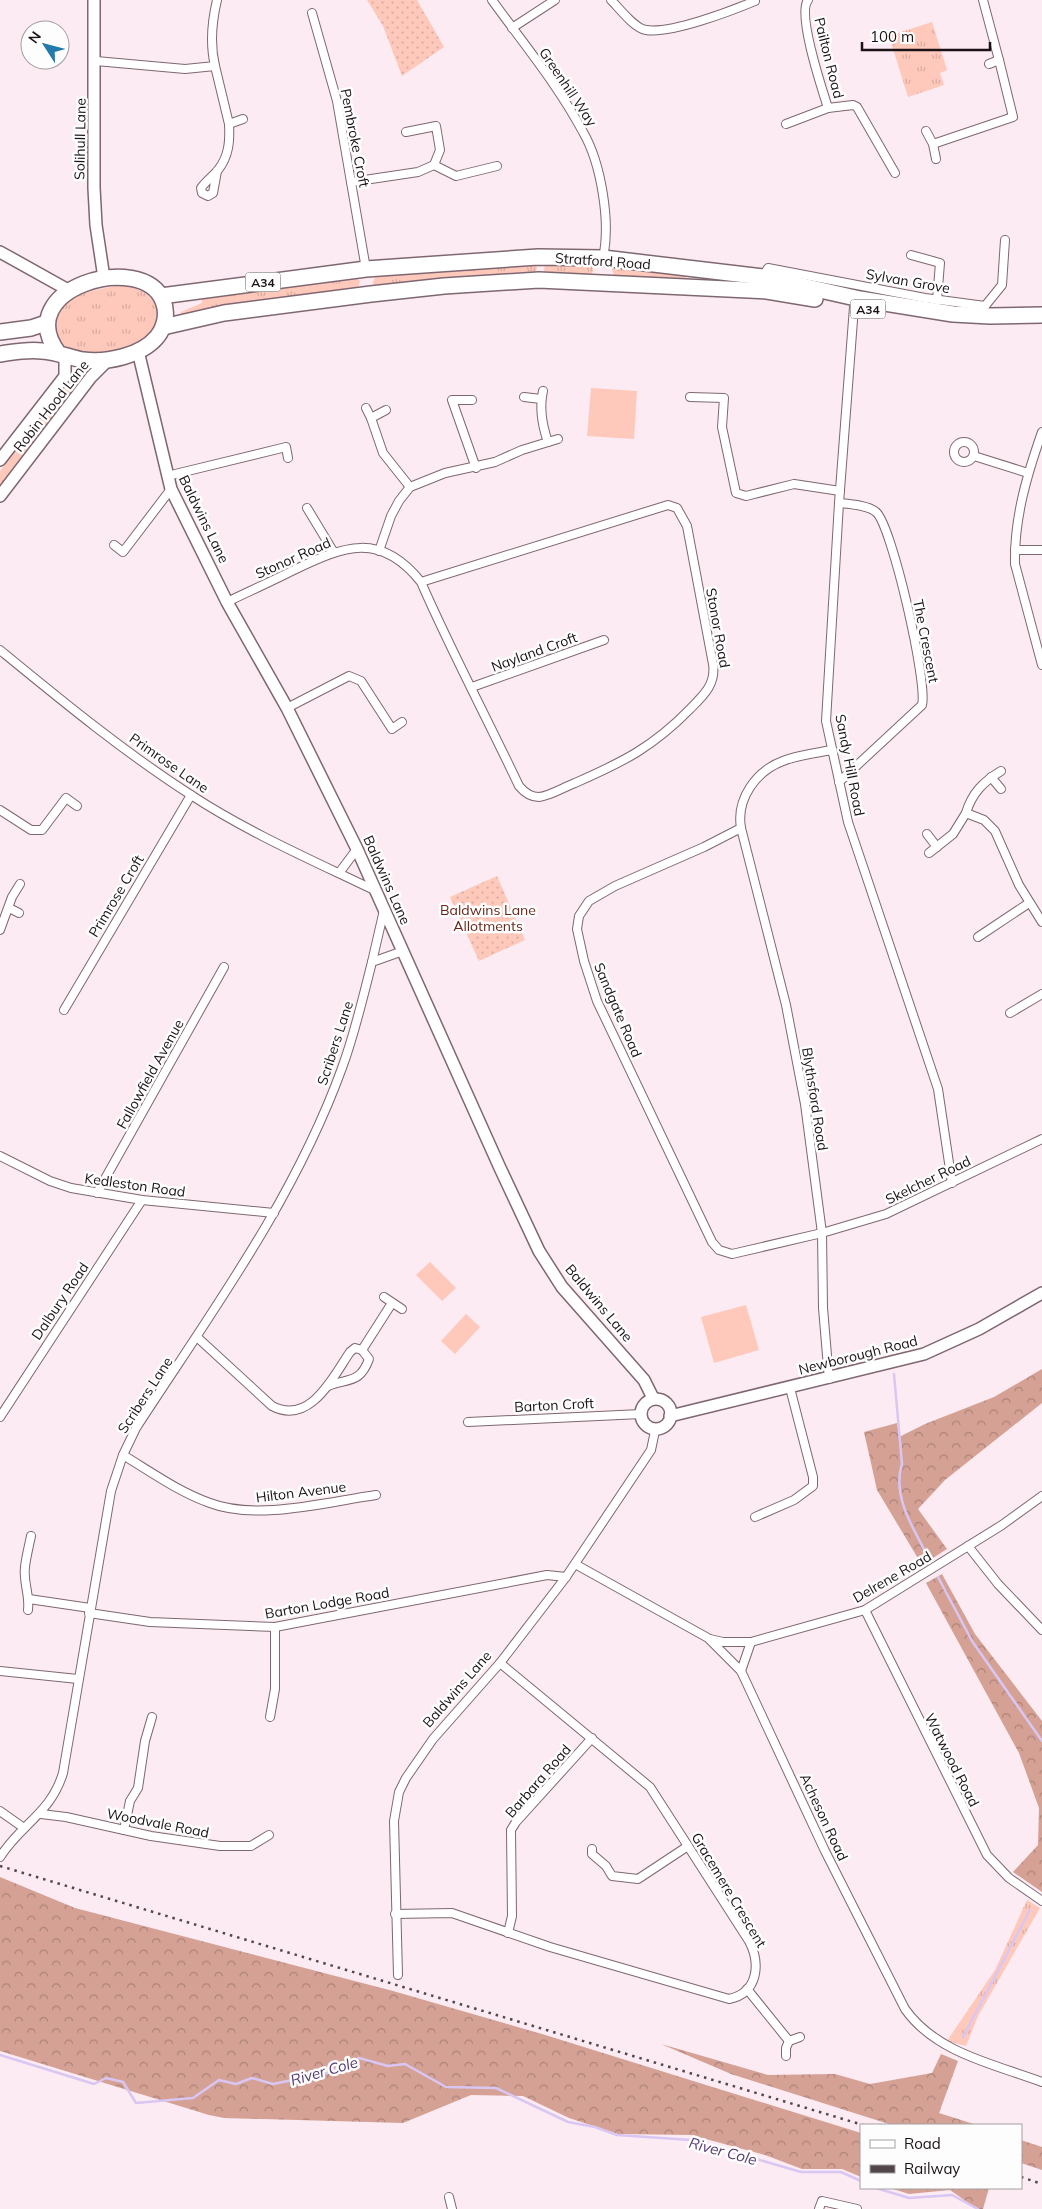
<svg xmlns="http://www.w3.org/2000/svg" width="1042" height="2209" font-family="Mulish,sans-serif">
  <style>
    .grass { fill: url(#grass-tufts) }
    .forest { fill: url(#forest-crowns) }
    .garden { fill: url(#garden-dots) }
    .pitch { fill: #fec8bb }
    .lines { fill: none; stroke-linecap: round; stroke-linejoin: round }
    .stream { stroke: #d9c6f3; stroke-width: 2.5 }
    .street-casing { stroke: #7f6772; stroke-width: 10 }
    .secondary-casing { stroke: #7f6772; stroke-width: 14 }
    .highway-casing { stroke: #7f6772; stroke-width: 18 }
    .street { stroke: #fff; stroke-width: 8 }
    .secondary { stroke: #fff; stroke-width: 11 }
    .highway { stroke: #fff; stroke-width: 15 }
    .rail { stroke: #51464b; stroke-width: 2.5; stroke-dasharray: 2.5 5; stroke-linecap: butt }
    .labels { text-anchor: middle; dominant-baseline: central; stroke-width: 5; stroke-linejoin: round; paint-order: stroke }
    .shield { fill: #fdfdfd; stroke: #5f585b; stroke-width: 1 }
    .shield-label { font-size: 12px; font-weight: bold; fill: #1b1216 }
    .street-label { font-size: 14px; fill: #1b1216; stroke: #fdfdfd }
    .park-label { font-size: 14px; fill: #66271a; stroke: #fdfdfd }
    .water-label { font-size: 15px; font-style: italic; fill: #553b72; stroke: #fdfdfd }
  </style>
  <defs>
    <pattern id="grass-tufts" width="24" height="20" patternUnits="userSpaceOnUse" patternTransform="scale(1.25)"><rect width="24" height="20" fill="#fec8bb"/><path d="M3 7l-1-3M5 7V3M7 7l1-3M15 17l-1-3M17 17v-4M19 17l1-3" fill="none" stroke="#d9aba0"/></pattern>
    <pattern id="forest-crowns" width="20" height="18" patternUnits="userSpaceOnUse" patternTransform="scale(1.25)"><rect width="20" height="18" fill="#d5a195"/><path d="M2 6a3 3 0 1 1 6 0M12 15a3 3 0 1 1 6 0" fill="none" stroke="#ac8279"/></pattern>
    <pattern id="garden-dots" width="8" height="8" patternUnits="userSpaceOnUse" patternTransform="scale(1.25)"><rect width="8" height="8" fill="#fec8bb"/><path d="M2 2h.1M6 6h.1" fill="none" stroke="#d9aba0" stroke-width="1.8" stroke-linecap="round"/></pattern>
  </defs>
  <rect width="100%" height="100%" fill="#fcebf2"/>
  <g class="grass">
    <polygon points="932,22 947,70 940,73 944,85 908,97 889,36"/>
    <polygon points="532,262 537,267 535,276 377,288 373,283 375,277"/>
    <polygon points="545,264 593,265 593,272 589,275 548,276 544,271"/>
    <polygon points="614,264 688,273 687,277 677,282 614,275 611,267"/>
    <polygon points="358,279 360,281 358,288 180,315 181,312 202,303 202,299 265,289"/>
    <path d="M117,286C138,286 149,292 159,310C158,317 158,326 154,332C140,351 88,361 68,350C60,346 53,338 54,329C56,296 90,290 117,286Z"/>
    <polygon points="69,380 81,382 0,488 0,471"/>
    <polygon points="1027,1900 1040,1908 978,2016 966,2046 947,2041 995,1970"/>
  </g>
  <g class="forest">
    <polygon points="1042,1369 1042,1403 945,1480 918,1509 947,1549 922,1565 877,1490 864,1432 897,1423 899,1437 925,1424 994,1397"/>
    <polygon points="942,1574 975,1634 1042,1721 1042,1892 1013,1872 1038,1845 1039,1808 1019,1753 926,1583"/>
    <polygon points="0,1877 75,1908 393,1991 542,2034 861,2133 861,2177 842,2169 802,2169 765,2155 691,2135 618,2134 569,2118 523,2096 471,2095 403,2123 224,2118 209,2115 0,2051"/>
    <polygon points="661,2044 768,2075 835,2074 870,2084 932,2073 941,2054 958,2061 939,2113 977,2125 892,2125 731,2074"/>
    <polygon points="1021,2140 1042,2147 1042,2170 1021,2163"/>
    <polygon points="890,2188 989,2188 983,2209 977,2209 950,2190 909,2194"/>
  </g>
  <g class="garden">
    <polygon points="367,0 417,0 444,47 402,76 383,26"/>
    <polygon points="497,876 525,940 479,961 450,897"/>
  </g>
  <g class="pitch">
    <polygon points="591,388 637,391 634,439 587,436"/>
    <polygon points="430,1262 456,1288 442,1301 416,1275"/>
    <polygon points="746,1305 759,1350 714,1363 701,1317"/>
    <polygon points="466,1314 480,1327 455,1354 441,1341"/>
  </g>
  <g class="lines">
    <g class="stream">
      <path d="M894,1374L902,1464C891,1497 916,1533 931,1562"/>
      <polyline points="938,1577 972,1641 1042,1741"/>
      <polyline points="963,2037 1030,1910"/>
      <polyline points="0,2055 94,2084 106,2078 123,2082 136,2103 193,2098 219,2080 236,2084 252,2078 273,2084 327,2073 359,2058 388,2066 405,2064 446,2087 496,2088 568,2122 595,2127 617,2135 691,2140 801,2172 841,2172 861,2181"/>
      <polyline points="876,2188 909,2198 952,2195 978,2209"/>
    </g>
    <defs>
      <g id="street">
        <path d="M492,0C523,43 558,85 583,132C601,163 611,222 603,258"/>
        <path d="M611,0C620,9 634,28 646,30C671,34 731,11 755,1"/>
        <path d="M808,0C797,14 822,89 828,108L853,105L857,107L895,173"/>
        <polyline points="983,0 999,60 989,64"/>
        <polyline points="312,13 337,101 366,269"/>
        <polyline points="512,28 555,0"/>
        <path d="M96,61L185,69L215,66C210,45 212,21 217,0"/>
        <polyline points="215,66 229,124 243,119"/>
        <polyline points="786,124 828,108"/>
        <polyline points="926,131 933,144 936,159"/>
        <polyline points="933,144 1013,117 999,60"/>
        <polyline points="434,165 456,176 497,166"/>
        <path d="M217,171L213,193L208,196L202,193L201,188C206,181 213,176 218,170C229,156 230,141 229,124"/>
        <polyline points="351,182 418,172 434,165 440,150 436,126 406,132"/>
        <polyline points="911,255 940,263 937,300"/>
        <polyline points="763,277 768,268 925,298 985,306"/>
        <polyline points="985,306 1002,285 1005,240"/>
        <polyline points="854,307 839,503 826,721 848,822 938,1089 952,1183"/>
        <path d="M543,391C539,409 542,425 548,442"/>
        <polyline points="524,397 541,399"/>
        <polyline points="690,397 724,398 722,427 736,493 746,496 794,484 840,491"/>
        <polyline points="472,400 452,400 476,468"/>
        <polyline points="366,408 371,418"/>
        <polyline points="386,410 371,418 383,453 410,487"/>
        <path d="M1042,432C1027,475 1014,518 1015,564L1042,665"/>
        <circle cx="964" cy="452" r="10"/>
        <polyline points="974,456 1028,473"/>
        <polyline points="167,476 286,447 288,458"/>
        <polyline points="307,508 333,551"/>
        <polyline points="114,545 123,552 171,489"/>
        <polyline points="1015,550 1042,550"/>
        <polyline points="379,551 391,516 399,501 410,487 445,473 495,462 522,450 558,439"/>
        <path d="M227,602C250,591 272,581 294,570C344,546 380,531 421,582L668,505L677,508L687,526L713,664C716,684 704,695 690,709C653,747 623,762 575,783C564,787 550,796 539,797C530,797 524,792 519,786C487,718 451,651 421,582"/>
        <path d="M0,650C61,700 124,752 191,795C249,833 314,861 376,891"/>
        <polyline points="472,687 604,640"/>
        <polyline points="287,708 349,676 361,681 392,729 402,722"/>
        <path d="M832,750C816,753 798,755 783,761C756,771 736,799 741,828L704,847L615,886L589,901L579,916L577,929L584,961L597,1001L712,1242L719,1250L732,1254L822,1233L886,1214L1042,1139"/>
        <path d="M1001,771C983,782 972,793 966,813L984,820L995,831L1019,885L1042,922"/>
        <polyline points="991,777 1001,789"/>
        <path d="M839,782L922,705C928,684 892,525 876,512C868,505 850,504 839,503"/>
        <polyline points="0,810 31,830 42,830 66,798 77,806"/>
        <polyline points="741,828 786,1005 805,1104 822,1233 823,1308 829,1379"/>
        <polyline points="927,834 937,847"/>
        <polyline points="929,853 953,834 966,813"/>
        <polyline points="339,873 357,849"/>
        <polyline points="9,908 19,913"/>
        <polyline points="0,930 12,897 20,884"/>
        <polyline points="978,937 1029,903"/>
        <polyline points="372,962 384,910"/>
        <polyline points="64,1010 191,795"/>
        <polyline points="1010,1013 1042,994"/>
        <polyline points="0,1156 50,1181 71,1188 142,1200 274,1213"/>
        <polyline points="97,1193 224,967"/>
        <polyline points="384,1297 402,1309"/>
        <path d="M198,1338L272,1406C310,1426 333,1377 350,1352L355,1348L362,1350"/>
        <polyline points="362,1350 392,1303"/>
        <path d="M328,1386C348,1378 360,1384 369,1359L362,1350"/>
        <polyline points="0,1417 142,1200"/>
        <polyline points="468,1422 641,1414"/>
        <path d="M123,1455C151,1472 179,1492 210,1503C257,1521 326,1502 376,1495"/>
        <polyline points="755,1517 794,1500 813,1486 813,1477 790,1388"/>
        <polyline points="968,1546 998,1584 1042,1630"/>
        <path d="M575,1564L708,1638L741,1671L825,1851L905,2009C936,2053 994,2064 1042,2082"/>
        <polyline points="29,1599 90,1608"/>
        <path d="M28,1610C30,1595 23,1582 25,1567C26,1557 29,1546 31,1536"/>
        <polyline points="865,1610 987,1855 1009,1878 1042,1901"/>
        <polyline points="89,1613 150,1622 275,1627 547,1575 566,1577"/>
        <polyline points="710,1639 723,1642 751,1642 865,1610 1002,1525 1042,1496"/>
        <polyline points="0,1671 78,1679"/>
        <polyline points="741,1671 751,1642"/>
        <polyline points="270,1717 275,1689 275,1627"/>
        <polyline points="0,1811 24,1828"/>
        <polyline points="41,1814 66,1817 151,1836 220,1846 251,1846 269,1835"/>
        <polyline points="124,1830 130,1801 138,1788 145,1741 152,1717"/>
        <polyline points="592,1849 592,1854 606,1866 612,1876 638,1879 688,1846"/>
        <path d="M0,1857C21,1824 51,1813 63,1773L111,1491L123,1455L136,1428C212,1311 294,1200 342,1068C355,1033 363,997 372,962L403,951"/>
        <path d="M395,1914L452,1913L550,1947L729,1999C758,1993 761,1964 749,1941L650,1787L500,1663"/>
        <polyline points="508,1933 512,1916 511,1830 516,1822 592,1738"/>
        <polyline points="398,1975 394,1821 399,1792 406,1778 433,1739 500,1663 566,1577 651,1450 655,1431"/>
        <polyline points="747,1989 789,2041"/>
        <polyline points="786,2056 786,2048 789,2041 800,2037"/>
        <polyline points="449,2197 452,2209"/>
        <polyline points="819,2209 822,2201 857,2209"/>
      </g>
      <g id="secondary">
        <polyline points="94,0 94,188 96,225 104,278"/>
        <polyline points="0,252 70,291"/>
        <polyline points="138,351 171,489 227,602 287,708 357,849 500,1168 539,1251 562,1287 644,1380 653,1398"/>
        <polyline points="0,460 65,376 65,356"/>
        <polyline points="0,496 91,377 108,360"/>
        <circle cx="656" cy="1414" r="15"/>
        <polyline points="670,1416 924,1354 979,1329 1042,1293"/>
      </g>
      <g id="highway">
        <polyline points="161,296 366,269 538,257 603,258 763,277 860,299 953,314 990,316 1042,315"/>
        <polyline points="163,327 224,313 371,294 444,286 539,280 767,291 815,299"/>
        <polyline points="0,332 31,328 46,323"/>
        <path d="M0,354C14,352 28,349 42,351C56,352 69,357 83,360C107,363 141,356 157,337C165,327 168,313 163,301C143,250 8,288 59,354"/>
      </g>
    </defs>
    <use href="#street" class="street-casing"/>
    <use href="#secondary" class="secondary-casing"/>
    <use href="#highway" class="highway-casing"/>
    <use href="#street" class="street"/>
    <use href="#secondary" class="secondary"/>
    <use href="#highway" class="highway"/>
    <g class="rail">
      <polyline points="0,1866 863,2125"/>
      <polyline points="1021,2177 1042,2184"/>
    </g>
  </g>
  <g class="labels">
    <g class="shield">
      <rect x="245.5" y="272.5" width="35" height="19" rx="4"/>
      <rect x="850.5" y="299.5" width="35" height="19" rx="4"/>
    </g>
    <g class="shield-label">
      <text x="263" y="282">A34</text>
      <text x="868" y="309">A34</text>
    </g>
    <g class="street-label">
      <text transform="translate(829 58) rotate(76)">Pailton Road</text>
      <text transform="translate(568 87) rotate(56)">Greenhill Way</text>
      <text transform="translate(355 138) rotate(79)">Pembroke Croft</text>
      <text transform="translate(80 139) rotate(-89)">Solihull Lane</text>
      <text transform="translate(603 261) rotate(4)">Stratford Road</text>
      <text transform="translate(908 281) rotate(10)">Sylvan Grove</text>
      <text transform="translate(51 406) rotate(-52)">Robin Hood Lane</text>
      <text transform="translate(204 519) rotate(64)">Baldwins Lane</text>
      <text transform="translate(293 558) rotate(-24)">Stonor Road</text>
      <text transform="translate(718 628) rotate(80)">Stonor Road</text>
      <text transform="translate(926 641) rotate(79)">The Crescent</text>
      <text transform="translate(534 652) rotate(-20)">Nayland Croft</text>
      <text transform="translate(169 763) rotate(35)">Primrose Lane</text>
      <text transform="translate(850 765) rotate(79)">Sandy Hill Road</text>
      <text transform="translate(387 880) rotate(66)">Baldwins Lane</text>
      <text transform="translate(116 896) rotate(-59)">Primrose Croft</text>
      <text transform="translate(618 1010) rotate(67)">Sandgate Road</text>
      <text transform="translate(335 1043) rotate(-72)">Scribers Lane</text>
      <text transform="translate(150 1074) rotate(-61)">Fallowfield Avenue</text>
      <text transform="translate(815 1099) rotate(81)">Blythsford Road</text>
      <text transform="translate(928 1180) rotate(-26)">Skelcher Road</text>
      <text transform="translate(135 1185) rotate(8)">Kedleston Road</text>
      <text transform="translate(60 1301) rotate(-56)">Dalbury Road</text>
      <text transform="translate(599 1303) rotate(50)">Baldwins Lane</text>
      <text transform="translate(858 1355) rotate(-14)">Newborough Road</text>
      <text transform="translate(145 1395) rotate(-57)">Scribers Lane</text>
      <text transform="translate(554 1405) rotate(-3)">Barton Croft</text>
      <text transform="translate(301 1492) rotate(-7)">Hilton Avenue</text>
      <text transform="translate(892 1577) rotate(-30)">Delrene Road</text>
      <text transform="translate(327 1603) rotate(-10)">Barton Lodge Road</text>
      <text transform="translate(457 1689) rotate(-49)">Baldwins Lane</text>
      <text transform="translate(952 1760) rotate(63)">Watwood Road</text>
      <text transform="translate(538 1781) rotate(-49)">Barbara Road</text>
      <text transform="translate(824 1817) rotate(65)">Acheson Road</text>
      <text transform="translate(158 1823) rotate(11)">Woodvale Road</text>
      <text transform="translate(729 1890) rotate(59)">Gracemere Crescent</text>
    </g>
    <g class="park-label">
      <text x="488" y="910">Baldwins Lane<tspan x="488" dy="16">Allotments</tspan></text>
    </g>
    <g class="water-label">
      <text transform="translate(324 2071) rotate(-16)">River Cole</text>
      <text transform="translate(723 2151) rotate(15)">River Cole</text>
    </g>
  </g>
  <rect x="860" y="2124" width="162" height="65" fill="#fdfdfd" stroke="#a39fa1"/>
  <rect x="870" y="2140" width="25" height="8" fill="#ffffff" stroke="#a39fa1"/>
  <text x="904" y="2149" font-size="15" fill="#1b1216">Road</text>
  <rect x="870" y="2165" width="25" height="8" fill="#51464b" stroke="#a39fa1"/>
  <text x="904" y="2174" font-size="15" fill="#1b1216">Railway</text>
  <g transform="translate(45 45) rotate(306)"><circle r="24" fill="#fdfdfd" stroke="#a39fa1"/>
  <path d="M0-4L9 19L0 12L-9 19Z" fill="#247aaa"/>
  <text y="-8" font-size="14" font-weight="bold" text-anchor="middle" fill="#1b1216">N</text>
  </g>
  <path d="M862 42v8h128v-8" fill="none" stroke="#1b1216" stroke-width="2.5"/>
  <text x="870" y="42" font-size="15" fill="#1b1216" stroke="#fdfdfd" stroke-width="4" paint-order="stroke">100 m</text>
</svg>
